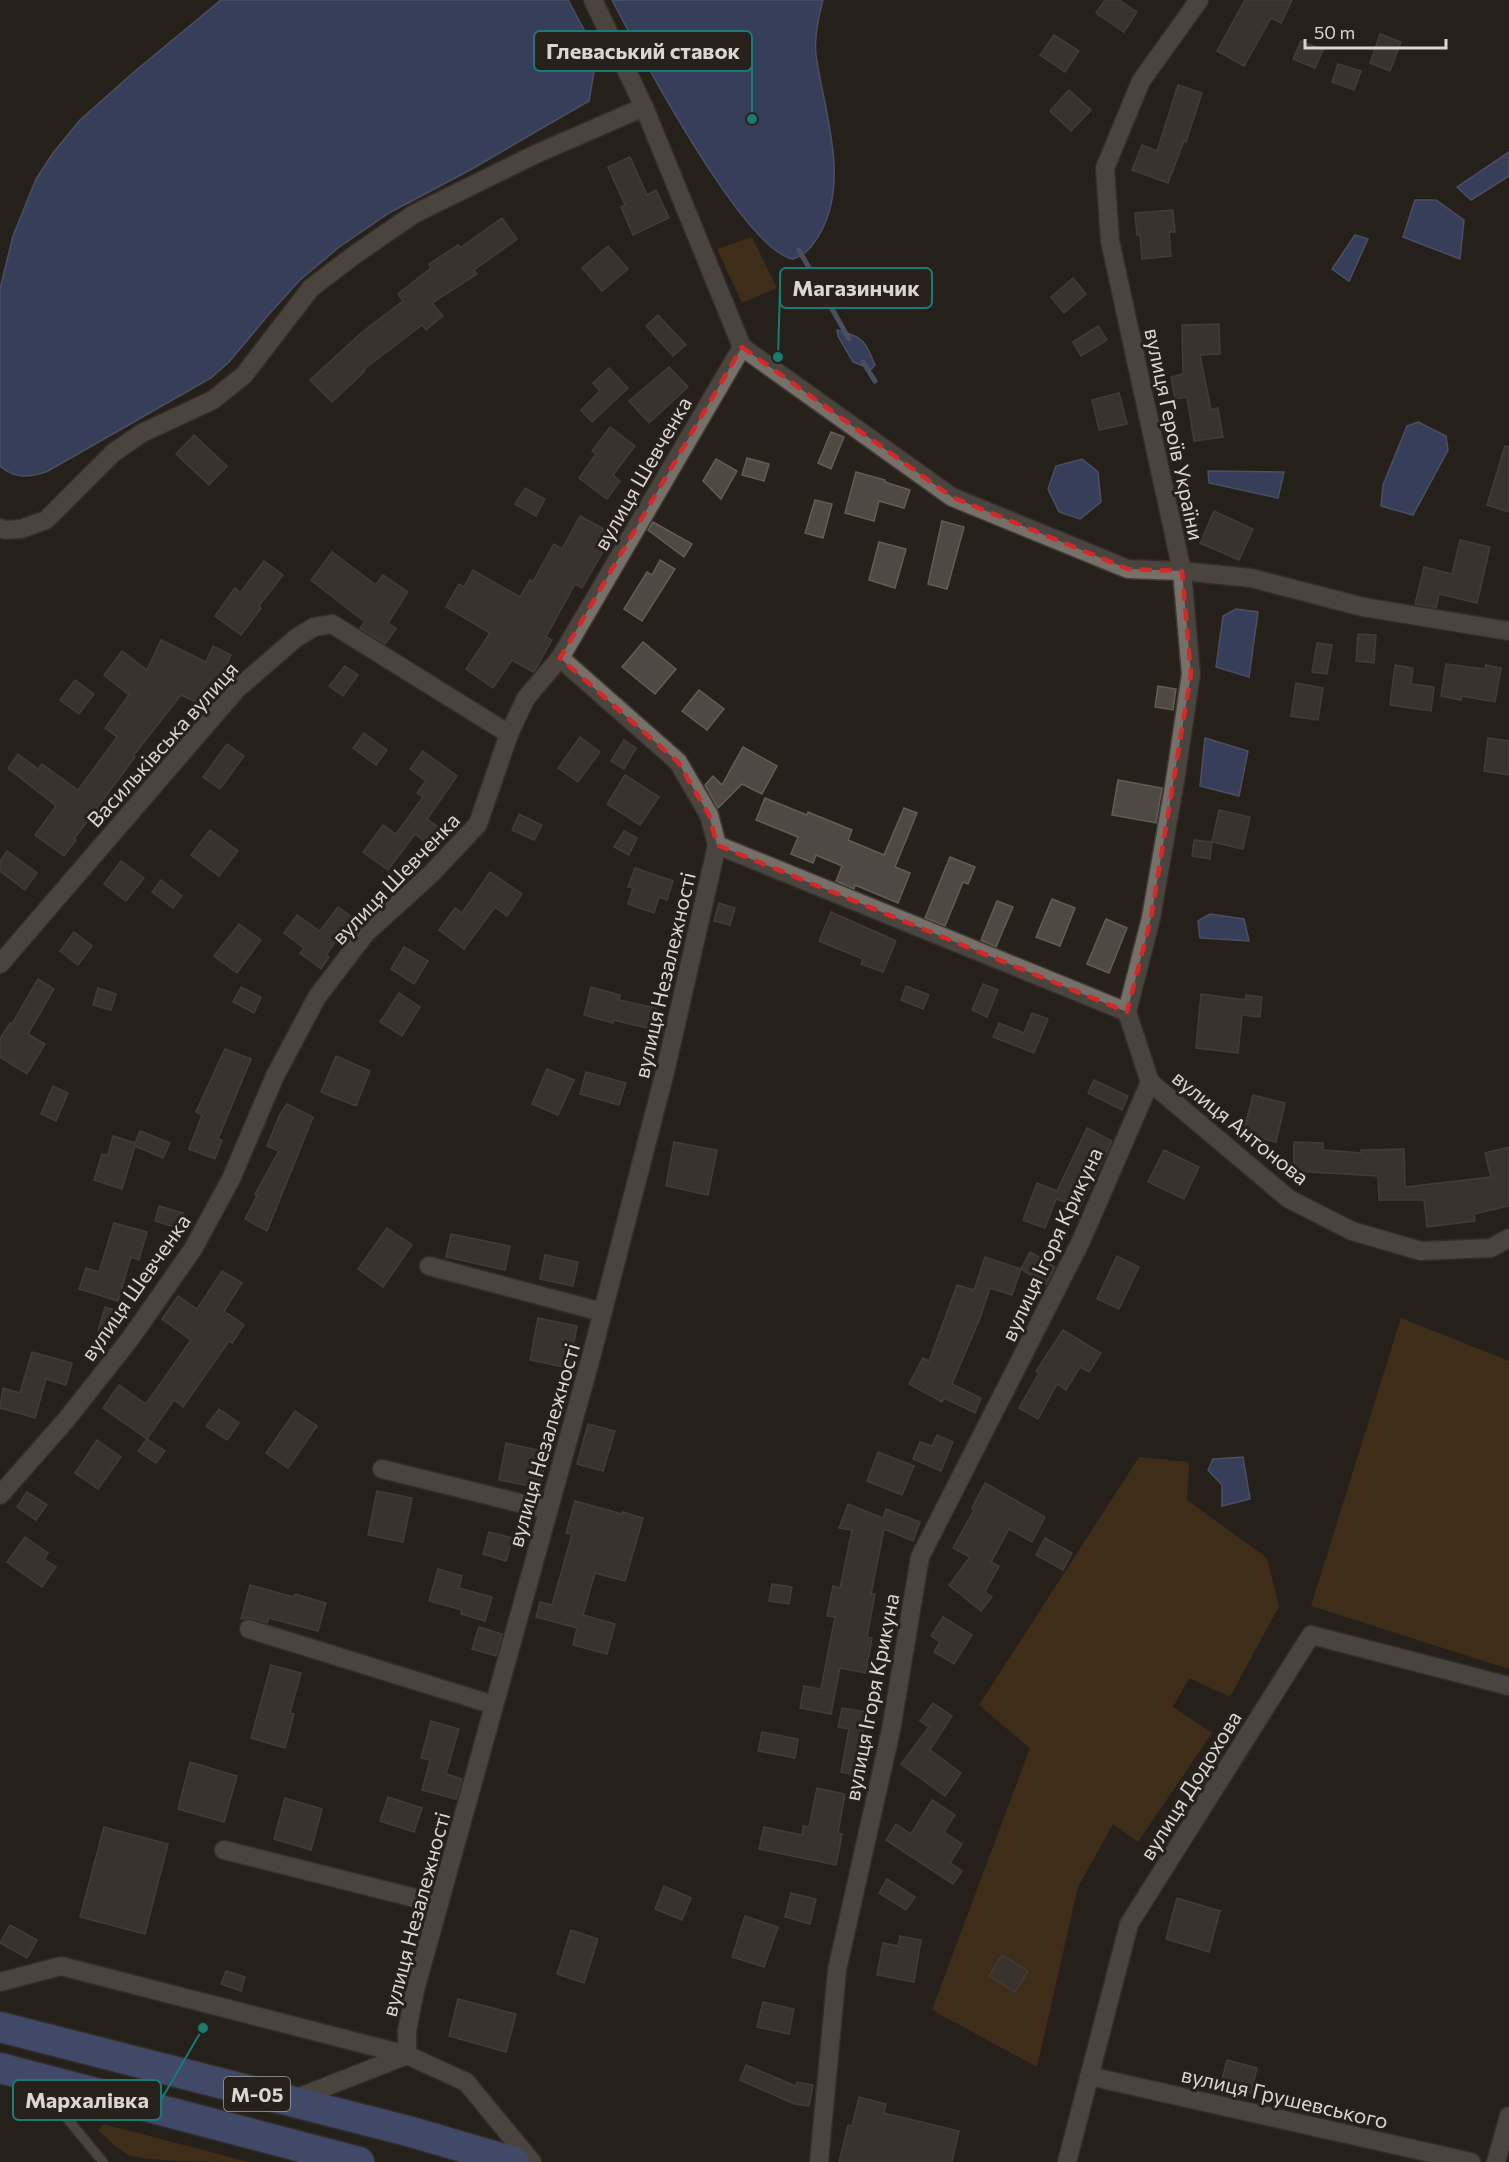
<svg xmlns="http://www.w3.org/2000/svg" width="1509" height="2162" font-family="Commissioner,sans-serif">
  <style>
    .green { fill: #5b3d14 }
    .water { fill: #4d63a4; stroke: #7786b2; stroke-width: 1.5 }
    .lines { fill: none; stroke-linecap: round; stroke-linejoin: round }
    .stream { stroke: #7786b2; stroke-width: 5 }
    .building { fill: #4e4942; stroke: #635d56; stroke-width: 1.5 }
    .service-casing { stroke: #403c37; stroke-width: 12 }
    .minor-casing { stroke: #403c37; stroke-width: 21 }
    .trunk-casing { stroke: #403c37; stroke-width: 33 }
    .service { stroke: #767069; stroke-width: 9 }
    .minor { stroke: #767069; stroke-width: 18 }
    .trunk { stroke: #637ac5; stroke-width: 30 }
    .marked { fill: none; stroke: #d62828; stroke-width: 4.5; stroke-dasharray: 12 8; stroke-linejoin: round }
    .labels { text-anchor: middle; dominant-baseline: central; stroke-width: 6; stroke-linejoin: round; paint-order: stroke }
    .shield { fill: #26211b; stroke: #a4a09b; stroke-width: 1.5 }
    .shield-label { font-size: 20px; font-weight: bold; fill: #dad6d2 }
    .street-label { font-size: 21px; fill: #dad6d2; stroke: #26211b }
    .leader { fill: none; stroke: #197b73; stroke-width: 2 }
    .callout-dot { fill: #197b73; stroke: #26211b; stroke-width: 2 }
    .callout { fill: #26211b; stroke: #197b73; stroke-width: 2 }
    .callout-label { font-size: 22px; text-anchor: middle; font-weight: bold; fill: #dad6d2 }
  </style>
  <rect width="100%" height="100%" fill="#26211b"/>
  <g class="green">
    <polygon points="752,237 777,288 742,303 717,249"/>
    <polygon points="1401,1318 1509,1361 1509,1669 1311,1606"/>
    <polygon points="1139,1457 1189,1462 1187,1500 1267,1558 1279,1606 1230,1697 1189,1678 1173,1707 1212,1733 1138,1842 1113,1824 1078,1887 1037,2067 932,2010 1030,1748 979,1705"/>
    <path d="M103,2124L249,2162C220,2162 156,2162 131,2156C119,2151 108,2139 98,2130Z"/>
  </g>
  <g class="water">
    <path d="M221,0H568L597,54L589,101L470,170L389,213L338,248L300,280L270,313L229,362L211,378L48,471C30,478 15,479 0,466V289L13,236L36,179L53,153L80,120L134,72Z"/>
    <path d="M612,0H823C818,18 814,36 816,55C824,112 851,181 819,235C812,246 806,255 793,259C743,250 637,48 612,0Z"/>
    <polygon points="1509,152 1509,176 1471,200 1457,187"/>
    <polygon points="1415,200 1436,200 1464,220 1460,259 1403,237"/>
    <polygon points="1355,235 1368,239 1349,281 1332,269"/>
    <path d="M837,330C863,337 865,340 875,365L871,369L853,362L838,336Z"/>
    <polygon points="1418,422 1446,436 1448,450 1413,515 1381,506 1383,485 1407,426"/>
    <polygon points="1082,459 1098,472 1101,502 1080,519 1059,512 1048,489 1056,466"/>
    <polygon points="1208,471 1284,472 1278,498 1209,483"/>
    <polygon points="1236,609 1258,612 1249,677 1216,667 1223,616"/>
    <polygon points="1205,738 1248,751 1239,796 1200,786"/>
    <polygon points="1210,914 1244,919 1249,941 1200,938 1198,921"/>
    <polygon points="1243,1457 1250,1499 1222,1506 1222,1485 1208,1470 1213,1459"/>
  </g>
  <g class="lines">
    <g class="stream">
      <polyline points="799,250 849,339"/>
      <polyline points="863,362 875,381"/>
    </g>
  </g>
  <g class="building">
    <polygon points="1105,0 1119,0 1137,12 1124,32 1096,13"/>
    <polygon points="1245,0 1292,0 1281,23 1271,18 1244,66 1217,51"/>
    <polygon points="1380,34 1401,42 1390,71 1370,63"/>
    <polygon points="1054,35 1079,51 1065,72 1040,55"/>
    <polygon points="1301,41 1323,50 1315,68 1293,59"/>
    <polygon points="1338,64 1361,71 1354,90 1332,82"/>
    <polygon points="1178,85 1202,93 1186,142 1184,141 1168,183 1132,170 1142,145 1157,151"/>
    <polygon points="1069,90 1091,110 1071,131 1050,111"/>
    <polygon points="630,157 647,195 656,190 669,218 633,235 621,207 625,205 608,167"/>
    <polygon points="1173,210 1175,232 1169,232 1171,256 1142,259 1140,235 1137,235 1135,213"/>
    <polygon points="502,218 517,239 474,270 477,274 432,303 443,316 426,330 422,325 363,370 365,371 332,402 310,380 361,333 403,301 398,294 431,268 429,264 458,245 460,248"/>
    <polygon points="608,246 628,269 602,291 582,268"/>
    <polygon points="1073,278 1086,294 1064,313 1051,297"/>
    <polygon points="658,315 686,345 673,356 646,326"/>
    <polygon points="1219,324 1220,354 1200,355 1211,410 1218,408 1223,437 1194,441 1187,397 1175,399 1171,377 1183,374 1182,325"/>
    <polygon points="1098,326 1107,340 1081,356 1073,342"/>
    <polygon points="669,367 688,387 649,423 629,401"/>
    <polygon points="609,368 628,388 592,422 581,410 600,391 593,383"/>
    <polygon points="1119,393 1127,424 1099,430 1092,400"/>
    <polygon points="610,427 635,446 613,475 620,481 607,499 579,478 596,454 592,451"/>
    <polygon points="831,432 844,437 831,469 818,463"/>
    <polygon points="194,435 227,466 209,485 176,454"/>
    <polygon points="1505,446 1509,447 1509,512 1487,505"/>
    <polygon points="747,458 769,464 764,481 742,475"/>
    <polygon points="716,459 737,471 721,499 703,481"/>
    <polygon points="856,472 885,480 885,482 910,490 904,508 879,501 874,521 845,513"/>
    <polygon points="525,488 545,499 536,516 515,504"/>
    <polygon points="815,500 832,504 823,538 805,533"/>
    <polygon points="1214,511 1253,529 1239,560 1200,543"/>
    <polygon points="580,516 613,534 582,588 575,584 546,637 552,640 535,670 533,672 512,660 493,688 466,669 490,633 446,607 459,584 464,587 473,570 520,597 530,580 533,581 554,544 562,549"/>
    <polygon points="942,521 964,527 947,589 928,584"/>
    <polygon points="653,522 692,544 684,557 648,530"/>
    <polygon points="1460,540 1490,547 1477,603 1439,594 1436,608 1415,604 1424,567 1452,574"/>
    <polygon points="879,542 906,549 895,588 869,580"/>
    <polygon points="332,552 376,585 383,575 408,592 388,623 396,629 385,644 360,628 365,622 311,580"/>
    <polygon points="660,560 675,569 642,621 624,609 647,572 652,575"/>
    <polygon points="264,561 283,575 259,606 261,608 241,635 215,616 235,588 240,593"/>
    <polygon points="1358,634 1376,635 1374,663 1356,661"/>
    <polygon points="161,640 206,662 213,646 231,655 207,707 181,695 133,756 135,757 74,839 76,840 64,856 35,835 56,806 8,768 18,754 38,769 42,764 78,790 117,737 105,728 129,695 104,675 122,651 147,670"/>
    <polygon points="643,642 676,669 655,694 622,667"/>
    <polygon points="1317,643 1332,645 1327,674 1312,672"/>
    <polygon points="1446,664 1485,669 1486,665 1501,668 1495,702 1462,696 1461,700 1441,696"/>
    <polygon points="1395,665 1413,668 1411,684 1434,687 1431,711 1390,705"/>
    <polygon points="345,666 358,675 343,696 329,686"/>
    <polygon points="75,680 94,694 79,714 60,700"/>
    <polygon points="1296,683 1323,688 1318,720 1291,716"/>
    <polygon points="1158,686 1176,689 1173,710 1155,707"/>
    <polygon points="699,690 724,709 707,730 682,711"/>
    <polygon points="364,733 387,750 376,765 353,748"/>
    <polygon points="580,737 600,752 578,782 558,768"/>
    <polygon points="1488,738 1509,741 1509,775 1484,771"/>
    <polygon points="624,740 636,748 624,769 611,761"/>
    <polygon points="227,744 244,756 220,789 203,777"/>
    <polygon points="743,747 777,766 762,794 742,784 718,808 705,785 713,776 722,785"/>
    <polygon points="423,751 457,776 427,819 444,831 432,847 415,834 388,870 363,852 383,825 396,834 423,797 417,793 426,781 410,769"/>
    <polygon points="625,775 659,797 640,825 607,804"/>
    <polygon points="1118,780 1162,788 1156,823 1112,815"/>
    <polygon points="765,798 807,815 808,812 852,830 848,840 884,855 904,808 917,813 895,867 910,873 898,903 855,885 854,889 836,881 842,866 816,855 813,863 791,854 798,837 756,820"/>
    <polygon points="1219,810 1250,817 1243,849 1212,842"/>
    <polygon points="519,814 542,825 534,840 512,830"/>
    <polygon points="210,830 238,851 219,876 191,855"/>
    <polygon points="624,831 637,838 629,855 614,847"/>
    <polygon points="1194,840 1212,842 1210,859 1192,856"/>
    <polygon points="7,851 37,873 25,890 0,871 0,861"/>
    <polygon points="950,857 975,867 968,884 963,882 945,926 925,918"/>
    <polygon points="121,861 144,878 126,901 104,884"/>
    <polygon points="635,868 673,881 667,900 659,897 654,913 628,904 633,888 628,887"/>
    <polygon points="490,872 522,894 507,916 495,907 464,949 439,930 455,908 462,913"/>
    <polygon points="161,880 182,896 173,908 152,892"/>
    <polygon points="1052,899 1075,908 1060,946 1036,937"/>
    <polygon points="997,901 1013,907 996,947 981,940"/>
    <polygon points="719,903 735,908 730,925 714,921"/>
    <polygon points="338,907 353,918 326,955 329,957 321,969 300,953 304,948 284,933 297,915 320,931"/>
    <polygon points="831,912 896,941 883,972 861,964 863,959 819,941"/>
    <polygon points="1106,919 1127,928 1109,973 1087,964"/>
    <polygon points="239,924 261,940 237,973 214,956"/>
    <polygon points="74,932 92,946 78,965 60,951"/>
    <polygon points="404,947 428,961 414,984 391,969"/>
    <polygon points="38,979 54,989 28,1034 45,1044 27,1074 0,1057 0,1039 10,1023 12,1024"/>
    <polygon points="983,984 998,990 987,1017 972,1010"/>
    <polygon points="906,986 929,995 923,1009 901,1000"/>
    <polygon points="241,987 261,997 254,1013 233,1002"/>
    <polygon points="591,987 620,995 619,1000 656,1008 652,1029 613,1020 613,1023 584,1015"/>
    <polygon points="98,988 116,994 111,1010 93,1005"/>
    <polygon points="399,993 420,1007 402,1036 380,1022"/>
    <polygon points="1201,994 1246,1000 1246,995 1262,997 1260,1017 1242,1015 1238,1053 1196,1048"/>
    <polygon points="1032,1013 1048,1019 1034,1053 993,1037 999,1023 1024,1033"/>
    <polygon points="225,1049 251,1059 218,1139 222,1140 215,1159 189,1149 202,1115 196,1112"/>
    <polygon points="336,1056 370,1071 356,1106 321,1092"/>
    <polygon points="547,1069 574,1080 558,1115 532,1104"/>
    <polygon points="586,1072 626,1083 619,1105 580,1094"/>
    <polygon points="1094,1080 1128,1096 1122,1110 1088,1093"/>
    <polygon points="53,1086 68,1093 56,1121 41,1114"/>
    <polygon points="1253,1095 1285,1103 1276,1142 1243,1134"/>
    <polygon points="287,1104 313,1117 267,1231 245,1219 257,1196 255,1194 279,1151 267,1146 280,1114"/>
    <polygon points="1087,1128 1112,1141 1080,1207 1056,1199 1045,1228 1023,1220 1037,1183 1057,1191"/>
    <polygon points="140,1131 170,1143 163,1158 135,1146 122,1189 94,1180 102,1154 108,1155 113,1136 135,1143"/>
    <polygon points="674,1142 717,1150 708,1195 666,1186"/>
    <polygon points="1294,1142 1323,1143 1323,1150 1361,1153 1361,1150 1404,1149 1405,1187 1491,1177 1485,1153 1509,1147 1509,1206 1474,1214 1475,1221 1427,1227 1424,1200 1379,1200 1378,1176 1294,1171"/>
    <polygon points="1164,1150 1199,1167 1184,1199 1148,1182"/>
    <polygon points="159,1206 183,1213 179,1228 155,1221"/>
    <polygon points="114,1223 147,1232 139,1260 131,1257 118,1301 79,1289 86,1268 99,1272"/>
    <polygon points="387,1228 412,1245 383,1287 358,1269"/>
    <polygon points="451,1234 510,1246 505,1270 446,1257"/>
    <polygon points="1030,1252 1055,1267 1046,1285 1021,1269"/>
    <polygon points="545,1255 578,1262 573,1286 540,1279"/>
    <polygon points="1117,1256 1139,1267 1119,1309 1097,1299"/>
    <polygon points="985,1257 1021,1269 1012,1295 990,1288 980,1318 952,1384 981,1398 975,1413 944,1398 942,1402 909,1384 923,1358 929,1361 957,1285 974,1290"/>
    <polygon points="222,1271 242,1283 224,1311 244,1325 232,1343 229,1341 183,1407 174,1400 147,1439 103,1408 119,1385 146,1404 191,1340 162,1319 178,1296 197,1309"/>
    <polygon points="105,1307 121,1312 114,1336 98,1331"/>
    <polygon points="538,1318 577,1326 569,1368 530,1360"/>
    <polygon points="1063,1330 1101,1353 1089,1372 1080,1367 1066,1390 1057,1384 1038,1419 1019,1408 1039,1373 1036,1371"/>
    <polygon points="32,1352 72,1363 66,1385 46,1379 35,1418 0,1408 3,1388 20,1393"/>
    <polygon points="219,1409 239,1423 227,1440 206,1426"/>
    <polygon points="295,1411 317,1426 288,1468 266,1453"/>
    <polygon points="588,1424 615,1431 603,1471 577,1464"/>
    <polygon points="937,1435 953,1442 941,1471 913,1459 920,1442 932,1446"/>
    <polygon points="147,1439 165,1451 156,1463 138,1451"/>
    <polygon points="97,1440 121,1457 98,1489 75,1473"/>
    <polygon points="506,1443 547,1452 540,1488 499,1480"/>
    <polygon points="878,1452 914,1466 902,1495 867,1481"/>
    <polygon points="985,1483 1045,1517 1032,1542 1009,1529 991,1562 999,1566 985,1592 992,1597 981,1611 949,1585 970,1557 953,1548 974,1510 972,1508"/>
    <polygon points="377,1491 412,1498 403,1542 368,1535"/>
    <polygon points="27,1492 47,1505 36,1520 17,1507"/>
    <polygon points="575,1501 622,1514 623,1512 643,1518 625,1581 595,1573 583,1615 615,1624 607,1654 573,1645 577,1628 536,1617 540,1602 552,1605 572,1534 566,1533"/>
    <polygon points="848,1504 883,1518 886,1509 920,1522 913,1541 884,1529 871,1594 875,1594 867,1637 872,1638 866,1673 840,1668 831,1714 800,1708 804,1686 821,1689 835,1617 827,1616 833,1586 840,1588 852,1530 839,1528"/>
    <polygon points="489,1532 513,1538 506,1561 483,1554"/>
    <polygon points="25,1537 48,1553 44,1559 56,1567 42,1587 7,1562"/>
    <polygon points="1045,1538 1072,1553 1063,1570 1036,1555"/>
    <polygon points="438,1569 462,1576 459,1588 492,1597 485,1621 461,1614 462,1610 429,1601"/>
    <polygon points="772,1584 792,1587 789,1604 769,1601"/>
    <polygon points="250,1585 294,1597 295,1594 326,1603 318,1631 269,1618 267,1623 252,1618 241,1619"/>
    <polygon points="943,1617 972,1635 954,1664 934,1652 940,1642 931,1636"/>
    <polygon points="479,1627 502,1634 496,1656 472,1649"/>
    <polygon points="271,1665 301,1673 290,1713 294,1714 285,1748 251,1738"/>
    <polygon points="933,1703 952,1716 930,1750 961,1773 945,1796 901,1764 929,1727 920,1721"/>
    <polygon points="842,1708 867,1712 859,1753 870,1755 865,1777 841,1772 849,1729 838,1727"/>
    <polygon points="431,1721 459,1729 446,1774 462,1779 456,1799 422,1790 430,1760 421,1758"/>
    <polygon points="762,1732 798,1739 795,1758 758,1751"/>
    <polygon points="190,1762 237,1776 224,1822 178,1809"/>
    <polygon points="817,1788 845,1794 838,1833 842,1834 836,1865 759,1849 764,1827 802,1835 803,1826 809,1827"/>
    <polygon points="388,1797 422,1808 414,1832 380,1821"/>
    <polygon points="285,1798 322,1809 311,1850 274,1839"/>
    <polygon points="932,1800 955,1815 944,1832 962,1844 950,1863 962,1871 953,1884 886,1840 896,1824 911,1834"/>
    <polygon points="104,1827 168,1844 145,1934 80,1917"/>
    <polygon points="887,1879 915,1897 906,1910 879,1893"/>
    <polygon points="664,1886 691,1898 682,1920 655,1909"/>
    <polygon points="791,1893 816,1899 810,1924 785,1917"/>
    <polygon points="1177,1898 1220,1911 1209,1952 1166,1939"/>
    <polygon points="745,1916 778,1927 764,1967 732,1957"/>
    <polygon points="10,1925 37,1940 27,1958 0,1943"/>
    <polygon points="571,1930 598,1939 584,1983 557,1974"/>
    <polygon points="900,1936 921,1940 914,1982 877,1975 883,1943 898,1946"/>
    <polygon points="1002,1955 1028,1971 1015,1992 989,1976"/>
    <polygon points="226,1971 245,1977 241,1991 221,1984"/>
    <polygon points="458,1999 516,2014 506,2052 449,2036"/>
    <polygon points="763,2002 794,2009 789,2034 757,2027"/>
    <polygon points="1227,2060 1257,2068 1251,2093 1221,2084"/>
    <polygon points="746,2065 796,2086 797,2082 813,2085 809,2106 794,2104 740,2080"/>
    <polygon points="859,2097 886,2104 884,2113 959,2131 952,2162 839,2162 848,2125 852,2126"/>
  </g>
  <g class="lines">
    <defs>
      <polyline id="service" points="42,2088 103,2162"/>
      <g id="minor">
        <polyline points="742,347 952,497 1128,569 1182,571 1251,578 1363,607 1509,631"/>
        <polyline points="0,528 5,530 21,529 46,520 113,453 142,433 213,400 244,375 311,288 353,256 414,214 536,154 644,107"/>
        <polyline points="560,658 678,762 709,815 717,845 1127,1012 1150,1082 1081,1241 920,1557 891,1730 837,1970 819,2162"/>
        <polyline points="0,964 237,689 296,638 314,627 332,624 509,734"/>
        <polyline points="1127,1012 1151,918 1175,781 1191,674 1182,571 1110,241 1105,168 1141,81 1199,0"/>
        <polyline points="1150,1082 1289,1199 1352,1231 1421,1251 1491,1248 1509,1238"/>
        <polyline points="429,1266 602,1312"/>
        <polyline points="382,1469 548,1510"/>
        <polyline points="0,1495 66,1420 130,1339 193,1249 231,1179 275,1076 317,997 366,933 431,874 478,824 509,734 526,698 560,658 742,347 644,107 593,0"/>
        <polyline points="249,1629 494,1705"/>
        <polyline points="224,1850 439,1904"/>
        <polyline points="0,1982 61,1966 407,2055 407,2031 415,1990 590,1361 665,1072 717,845"/>
        <polyline points="1089,2076 1471,2162"/>
        <polyline points="292,2100 407,2055 466,2082 532,2162"/>
        <polyline points="1067,2162 1129,1924 1311,1635 1509,1686"/>
        <polyline points="1496,2162 1509,2116"/>
      </g>
      <g id="trunk">
        <polyline points="0,2027 408,2131 514,2162"/>
        <polyline points="0,2068 359,2162"/>
      </g>
    </defs>
    <use href="#service" class="service-casing"/>
    <use href="#minor" class="minor-casing"/>
    <use href="#trunk" class="trunk-casing"/>
    <use href="#service" class="service"/>
    <use href="#minor" class="minor"/>
    <use href="#trunk" class="trunk"/>
  </g>
  <path d="M0 0H1509V2162H0ZM742,347L952,497L1128,569L1182,571L1191,674L1151,918L1127,1012L717,845L709,815L678,762L560,658Z" fill="#26211b" fill-opacity=".55" fill-rule="evenodd"/>
  <path class="marked" d="M742,347L952,497L1128,569L1182,571L1191,674L1151,918L1127,1012L717,845L709,815L678,762L560,658Z"/>
  <g class="labels">
    <rect class="shield" x="224" y="2077" width="66" height="34" rx="4.5"/>
    <g class="shield-label">
      <text x="257" y="2094">М-05</text>
    </g>
    <g class="street-label">
      <text transform="translate(1175 434) rotate(78)">вулиця Героїв України</text>
      <text transform="translate(642 473) rotate(-60)">вулиця Шевченка</text>
      <text transform="translate(162 744) rotate(-48)">Васильківська вулиця</text>
      <text transform="translate(395 878) rotate(-46)">вулиця Шевченка</text>
      <text transform="translate(664 975) rotate(-77)">вулиця Незалежності</text>
      <text transform="translate(1241 1127) rotate(39)">вулиця Антонова</text>
      <text transform="translate(1051 1244) rotate(-65)">вулиця Ігоря Крикуна</text>
      <text transform="translate(135 1287) rotate(-55)">вулиця Шевченка</text>
      <text transform="translate(543 1445) rotate(-74)">вулиця Незалежності</text>
      <text transform="translate(871 1697) rotate(-79)">вулиця Ігоря Крикуна</text>
      <text transform="translate(1190 1785) rotate(-58)">вулиця Додохова</text>
      <text transform="translate(415 1914) rotate(-75)">вулиця Незалежності</text>
      <text transform="translate(1285 2097) rotate(13)">вулиця Грушевського</text>
    </g>
  </g>
  <path class="leader" d="M752 119L752 51M778 357L780 288M203 2028L161 2100"/>
  <g class="callout-dot">
    <circle cx="752" cy="119" r="6"/>
    <circle cx="778" cy="357" r="6"/>
    <circle cx="203" cy="2028" r="6"/>
  </g>
  <g class="callout">
    <rect x="534" y="31" width="218" height="40" rx="6"/>
    <rect x="780" y="268" width="152" height="40" rx="6"/>
    <rect x="13" y="2080" width="148" height="40" rx="6"/>
  </g>
  <g class="callout-label">
    <text x="643" y="59">Глеваський ставок</text>
    <text x="856" y="296">Магазинчик</text>
    <text x="87" y="2108">Мархалівка</text>
  </g>
  <path d="M1305 39v9h141v-9" fill="none" stroke="#dad6d2" stroke-width="3"/>
  <text x="1314" y="39" font-size="18" fill="#dad6d2" stroke="#26211b" stroke-width="4.5" paint-order="stroke">50 m</text>
</svg>
